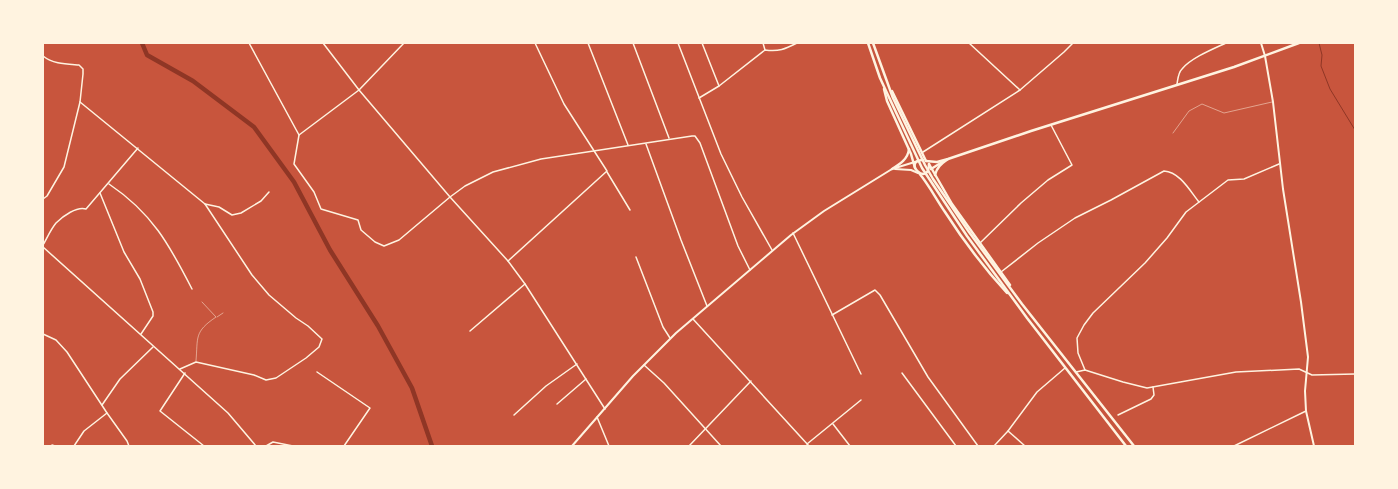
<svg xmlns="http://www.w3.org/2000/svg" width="1398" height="489" font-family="'Work Sans',sans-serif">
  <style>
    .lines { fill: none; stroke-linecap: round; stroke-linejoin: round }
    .stream { stroke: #8f3625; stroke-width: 1 }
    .river { stroke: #8f3625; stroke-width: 4.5 }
    .service { stroke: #fff3e0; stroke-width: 0.5 }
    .minor { stroke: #fff3e0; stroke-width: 1.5 }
    .tertiary { stroke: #fff3e0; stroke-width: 2 }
    .secondary { stroke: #fff3e0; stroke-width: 2 }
    .primary { stroke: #fff3e0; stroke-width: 2.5 }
    .trunk { stroke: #fff3e0; stroke-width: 2.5 }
  </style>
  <rect width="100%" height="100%" fill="#c8553d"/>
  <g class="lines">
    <polyline class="stream" points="1319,43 1322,55 1321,66 1330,89 1355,130"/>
    <polyline class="river" points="142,43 147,55 193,81 254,127 294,182 330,250 378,326 412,388 432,446"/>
    <g class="service">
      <polyline points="1173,133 1189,111 1202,104 1224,113 1272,102"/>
      <polyline points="217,317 223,313"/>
      <path d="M196,361C198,337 194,332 216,317L202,302"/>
    </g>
    <g class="minor">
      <polyline points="249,43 299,135 359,90 404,43"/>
      <polyline points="323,43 359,90 450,197 508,261 525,284 605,409"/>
      <polyline points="588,43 628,145"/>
      <polyline points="633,43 669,138"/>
      <polyline points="678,43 721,154 742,197 772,250"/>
      <polyline points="702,43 719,86"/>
      <polyline points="763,43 765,50"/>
      <polyline points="969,43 1020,90"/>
      <path d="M43,56C53,64 66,64 79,65L83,69V74L80,102L64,167L47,196L43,199"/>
      <path d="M1177,84C1178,79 1178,73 1182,69C1191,58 1213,49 1226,43"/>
      <path d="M699,98L719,86L765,50C779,52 785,49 797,43"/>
      <polyline points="80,102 205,204 252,275 269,295 296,318 308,326 322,339 319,347 306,358 276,378 266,380 254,375 196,362 180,369"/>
      <polyline points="43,131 43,130"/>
      <polyline points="299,135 294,164 314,192 321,209 358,220 361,230 375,242 384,246 399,240 450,197 465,186 493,172 541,159 692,136 695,136 700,143 738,246 750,270"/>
      <polyline points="646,144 681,240 707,306"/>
      <polyline points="923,152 1020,90 1064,52 1073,43"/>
      <polyline points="607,172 630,210"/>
      <path d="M109,184C152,213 169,244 192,289"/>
      <polyline points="100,193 124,252 140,279 153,312 153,316 141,334"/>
      <polyline points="205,204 219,207 232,215 241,213 261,201 269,192"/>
      <polyline points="793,233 861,374"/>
      <polyline points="980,243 1021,203 1048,180 1072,165 1051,125"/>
      <path d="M43,245C47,238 51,229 56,223C63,216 77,206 86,209L138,148"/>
      <polyline points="43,247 228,413 256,446"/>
      <polyline points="636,257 663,327 670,338"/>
      <polyline points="508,261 607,171 564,104 535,43"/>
      <path d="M1001,272L1038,243L1075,218L1111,200L1164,171C1180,172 1190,191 1199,202"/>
      <polyline points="832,315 875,290 880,295 928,377 978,446"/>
      <polyline points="693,319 809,446"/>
      <polyline points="470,331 525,284"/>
      <polyline points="43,334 56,340 67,352 107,413 127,441 129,446"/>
      <polyline points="644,365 664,383 721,446"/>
      <polyline points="1085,370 1078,353 1077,338 1084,325 1093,313 1145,263 1167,238 1186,212 1228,180 1244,179 1279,164"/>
      <polyline points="317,372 370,408 344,446"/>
      <polyline points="1076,372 1085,370 1123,382 1147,388 1236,372 1299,369 1312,375 1355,374"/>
      <polyline points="185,373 160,411 204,446"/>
      <polyline points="902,373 956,446"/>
      <polyline points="557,404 586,379"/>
      <polyline points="102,405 120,379 153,347"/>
      <polyline points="514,415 546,386 577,364"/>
      <polyline points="1118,415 1151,399 1154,395 1153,387"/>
      <polyline points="597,417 609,446"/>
      <polyline points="833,424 850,446"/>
      <polyline points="1008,431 1025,446"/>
      <polyline points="807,444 861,400"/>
      <polyline points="52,445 55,446"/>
      <polyline points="74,446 84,431 107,413"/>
      <polyline points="266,446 273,442 293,446"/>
      <polyline points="689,446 751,381"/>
      <polyline points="994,446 1008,431 1037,392 1065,368"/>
      <polyline points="1234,446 1306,411"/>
    </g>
    <polyline class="tertiary" points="1261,43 1265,56 1273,102 1283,189 1301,302 1308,357 1305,391 1306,411 1314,446"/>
    <g class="secondary">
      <polyline points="895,169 911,170 918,173"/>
      <polyline points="572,446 633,376 676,333 791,235 824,211 892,169 918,161"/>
    </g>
    <g class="primary">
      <path d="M923,160C901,161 929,188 929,164"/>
      <polyline points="926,161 937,162 948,159 1031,131 1234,67 1299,43"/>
      <polyline points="931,169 944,161"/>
    </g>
    <g class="trunk">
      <polyline points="868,43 880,78 922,168 967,236 1027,318 1126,446"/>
      <polyline points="873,43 893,98 925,165 933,179 969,232 1022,304 1134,446"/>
      <polyline points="884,89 887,101 911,154 915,168"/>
      <polyline points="892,91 926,161"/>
      <polyline points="929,164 952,204 1010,285"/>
      <path d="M892,169C900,164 908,159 909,149"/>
      <path d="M919,173C929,185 936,199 945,212C963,240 984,268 1007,293"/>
      <path d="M935,175C937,167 941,164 948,159"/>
    </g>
  </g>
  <rect width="1398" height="489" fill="none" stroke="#fff3e0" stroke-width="88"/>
</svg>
